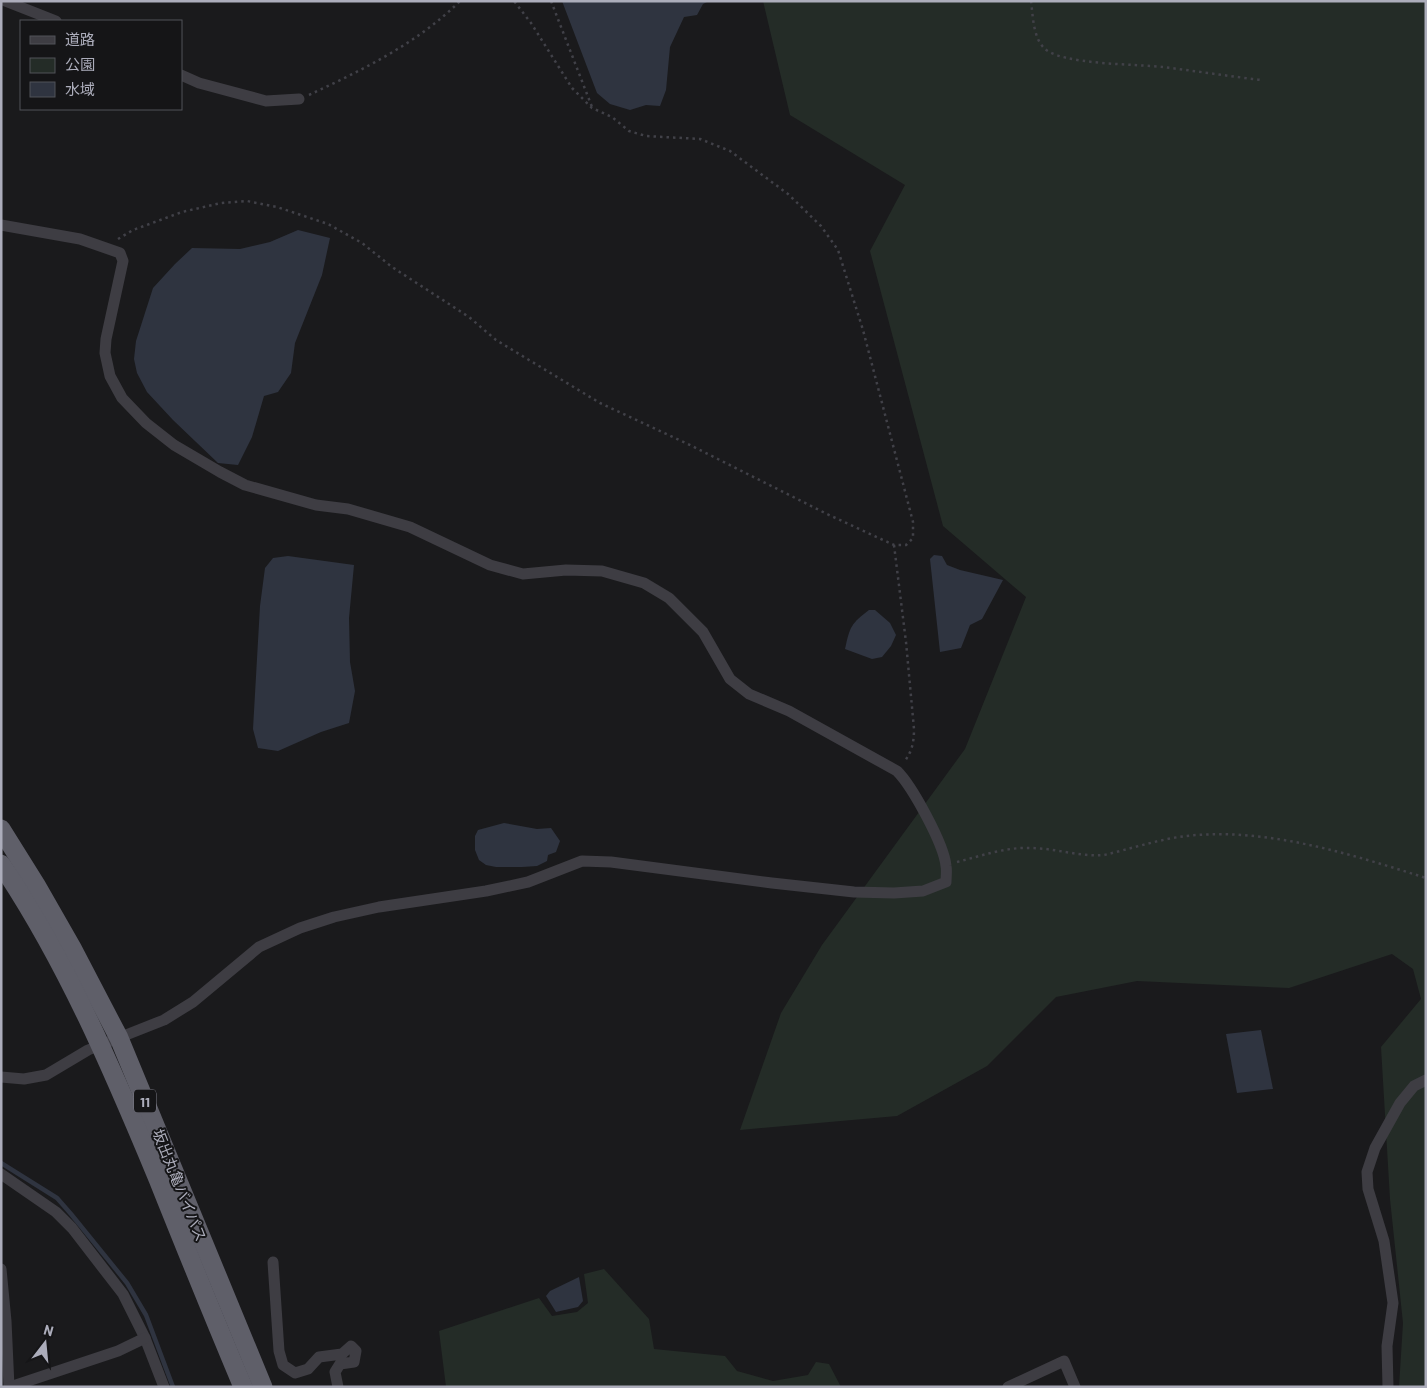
<svg xmlns="http://www.w3.org/2000/svg" width="1427" height="1388" font-family="Barlow,'Noto Sans JP',sans-serif">
  <style>
    .green { fill: #242c27 }
    .water { fill: #2f3440 }
    .lines { fill: none; stroke-linecap: round; stroke-linejoin: round }
    .stream { stroke: #2f3440; stroke-width: 4.5 }
    .path { stroke: #414148; stroke-width: 2.5; stroke-dasharray: 2.5 4; stroke-linecap: butt }
    .minor { stroke: #3e3d43; stroke-width: 11 }
    .trunk { stroke: #5f5f69; stroke-width: 19 }
    .labels { text-anchor: middle; dominant-baseline: central; stroke-width: 4; stroke-linejoin: round; paint-order: stroke }
    .shield { fill: #151517; stroke: #7f7f8a; stroke-width: 1 }
    .shield-label { font-size: 14px; font-weight: bold; fill: #acadbb }
    .street-label { font-size: 15px; fill: #acadbb; stroke: #151517 }
  </style>
  <rect width="100%" height="100%" fill="#1a1a1c"/>
  <g class="green">
    <polygon points="763,1 1426,1 1426,1387 1399,1387 1403,1323 1390,1199 1381,1047 1421,999 1413,969 1392,954 1289,988 1137,981 1056,997 987,1066 897,1116 740,1130 781,1013 822,945 965,749 1026,597 943,526 870,251 905,185 790,115"/>
    <polygon points="604,1269 649,1319 654,1349 725,1356 737,1371 773,1381 808,1375 816,1362 829,1364 841,1387 446,1387 439,1331 539,1298 552,1316 577,1312 588,1303 584,1274"/>
  </g>
  <g class="water">
    <polygon points="562,1 709,1 703,4 697,15 684,17 670,47 666,90 660,106 646,105 630,110 610,104 597,93"/>
    <polygon points="298,230 330,238 322,275 295,343 291,373 278,392 264,396 252,437 238,465 218,463 173,420 147,392 137,373 134,359 136,341 153,288 175,264 192,248 240,249 270,242"/>
    <polygon points="934,555 942,556 947,565 960,570 1003,580 982,619 970,625 961,648 940,652 930,559"/>
    <polygon points="288,556 354,565 349,618 350,662 355,691 349,723 321,732 278,751 258,748 253,729 260,606 265,568 273,558"/>
    <path d="M869,610H875L890,623L896,635L891,646L882,657L872,659L845,649C850,626 851,624 869,610Z"/>
    <polygon points="504,823 537,829 551,828 560,841 556,852 548,855 547,861 537,866 522,867 496,867 486,865 479,860 475,850 475,836 478,830"/>
    <polygon points="1261,1030 1273,1089 1237,1093 1226,1034"/>
    <polygon points="579,1277 583,1301 578,1307 556,1312 546,1296 550,1291"/>
  </g>
  <g class="lines">
    <polyline class="stream" points="1,1163 57,1198 71,1214 127,1283 146,1315 173,1387"/>
    <g class="path">
      <polyline points="551,1 592,107"/>
      <path d="M1031,1C1033,16 1033,37 1044,48C1060,65 1138,64 1163,67C1195,71 1228,76 1261,80"/>
      <path d="M309,95C362,70 418,43 460,1"/>
      <polyline points="118,239 133,230 182,212 221,203 247,201 277,207 328,224 362,243 392,267 469,317 496,340 600,403 688,444 829,515 894,545 906,545 913,538 913,522 863,330 838,250 821,226 788,194 730,151 700,139 646,136 629,131 612,117 592,108 572,88 531,23 514,1"/>
      <path d="M894,545L906,642L914,729C914,742 912,752 904,762"/>
      <path d="M957,862C981,856 1005,847 1030,848C1055,848 1079,857 1104,855C1130,849 1160,839 1186,836C1267,827 1350,854 1426,878"/>
    </g>
    <g class="minor">
      <polyline points="5,1 56,21"/>
      <polyline points="181,75 199,83 266,101 299,99"/>
      <path d="M1,225L80,239L120,253L123,261L106,339L105,353L110,376L122,398L146,423L174,445L220,472L245,485L316,505L348,509L410,527L490,565L523,574L566,570L602,571L644,583L669,598L703,632L730,679L749,694L789,711L897,771C912,786 944,844 946,866C947,871 946,877 946,882L923,891L894,893L854,892L772,883L611,862L582,861L528,882L486,891L379,907L334,917L300,928L259,947L193,1002L164,1020L88,1050L46,1075L24,1079L1,1077"/>
      <polyline points="1,1174 56,1212 72,1228 123,1294 145,1338 164,1387"/>
      <polyline points="273,1262 279,1351 283,1365 295,1373 308,1369 319,1357 342,1354 351,1346 356,1351 354,1362 340,1364 335,1372 338,1387"/>
      <polyline points="1,1269 6,1321 9,1387"/>
      <polyline points="10,1387 118,1351 145,1338"/>
      <polyline points="1008,1387 1064,1361 1075,1387"/>
      <polyline points="1388,1387 1387,1346 1393,1303 1384,1241 1368,1189 1367,1172 1375,1148 1400,1103 1414,1086 1426,1080"/>
    </g>
    <g class="trunk">
      <polyline points="1,829 36,885 72,948 119,1038 263,1387"/>
      <path d="M1,864C67,962 113,1071 158,1179C186,1249 214,1318 243,1387"/>
    </g>
  </g>
  <g class="labels">
    <rect class="shield" x="134" y="1089.5" width="22" height="23" rx="4"/>
    <g class="shield-label">
      <text x="145" y="1101">11</text>
    </g>
    <g class="street-label">
      <text transform="translate(180 1185) rotate(68)">坂出丸亀バイパス</text>
    </g>
  </g>
  <rect width="1427" height="1388" fill="none" stroke="#acadbb" stroke-width="5"/>
  <rect x="20" y="20" width="162" height="90" fill="#151517" stroke="#515259"/>
  <rect x="30" y="36" width="25" height="8" fill="#3e3d43" stroke="#515259"/>
  <text x="65" y="45" font-size="15" fill="#acadbb">道路</text>
  <rect x="30" y="58" width="25" height="15" fill="#242c27" stroke="#515259"/>
  <text x="65" y="70" font-size="15" fill="#acadbb">公園</text>
  <rect x="30" y="82" width="25" height="15" fill="#2f3440" stroke="#515259"/>
  <text x="65" y="95" font-size="15" fill="#acadbb">水域</text>
  <g transform="translate(45 1343) rotate(16)" stroke="#151517" stroke-width="4" paint-order="stroke">
  <path d="M0-4L9 19L0 12L-9 19Z" fill="#acadbb"/>
  <text y="-8" font-size="14" font-weight="bold" text-anchor="middle" fill="#acadbb">N</text>
  </g>
</svg>
